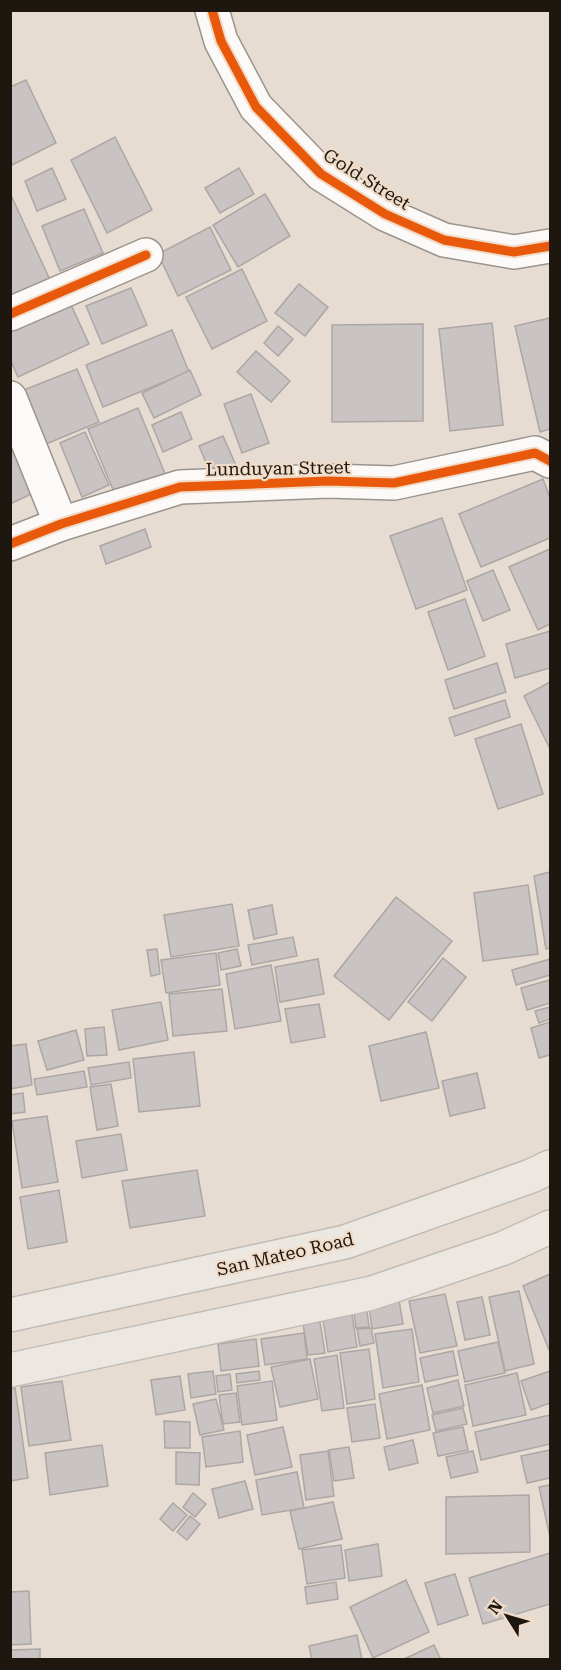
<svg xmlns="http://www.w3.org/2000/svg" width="561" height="1670" font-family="'Roboto Serif',serif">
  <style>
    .building { fill: #cac3c3; stroke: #aca6a4; stroke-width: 1.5 }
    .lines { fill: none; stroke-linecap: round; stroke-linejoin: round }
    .minor-casing { stroke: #9c948c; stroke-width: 36 }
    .major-casing { stroke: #c1bbb6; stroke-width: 36 }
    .minor { stroke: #fbfaf8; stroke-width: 33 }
    .major { stroke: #ece8e1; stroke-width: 33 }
    .cycleway-casing { stroke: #f0dcc8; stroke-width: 13 }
    .cycleway { stroke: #e8590c; stroke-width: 9 }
    .labels { text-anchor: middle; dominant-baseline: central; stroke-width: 4.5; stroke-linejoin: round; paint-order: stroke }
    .street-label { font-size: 18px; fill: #1e1710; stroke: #f0dcc8 }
  </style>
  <rect width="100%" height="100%" fill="#e7dcd1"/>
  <g class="building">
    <polygon points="26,80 56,143 10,166 10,87"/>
    <polygon points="115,137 152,210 107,233 71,160"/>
    <polygon points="52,168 66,199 37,211 25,181"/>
    <polygon points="239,168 254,194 220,213 205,188"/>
    <polygon points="10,193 50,280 10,298"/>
    <polygon points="265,194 290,236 238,267 213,225"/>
    <polygon points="84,209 103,253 60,271 42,226"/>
    <polygon points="210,227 231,270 178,296 158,254"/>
    <polygon points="242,269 267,321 212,349 186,297"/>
    <polygon points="299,284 328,307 305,336 275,313"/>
    <polygon points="131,288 147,325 102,344 86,306"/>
    <polygon points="66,294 89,344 18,377 10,359 10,319"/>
    <polygon points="550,318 550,429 540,432 515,326"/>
    <polygon points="492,323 503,425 450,431 439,329"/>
    <polygon points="423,324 423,421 332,422 332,325"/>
    <polygon points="278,326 293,339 278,356 264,343"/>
    <polygon points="172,330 189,372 103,407 86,365"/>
    <polygon points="256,351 290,381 271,402 237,372"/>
    <polygon points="77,369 99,422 46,444 24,390"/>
    <polygon points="190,370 201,395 154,418 142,393"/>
    <polygon points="251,394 269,443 242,453 224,404"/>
    <polygon points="138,408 166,476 116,497 88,429"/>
    <polygon points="181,412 192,439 163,452 152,425"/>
    <polygon points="85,432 109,485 82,497 60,443"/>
    <polygon points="223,436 239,472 214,481 199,446"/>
    <polygon points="16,442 38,491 10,504 10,445"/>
    <polygon points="543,479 550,498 550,538 481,567 459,514"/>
    <polygon points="442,518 467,590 416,609 390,536"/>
    <polygon points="145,529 151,547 106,564 100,546"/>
    <polygon points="550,549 550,624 538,630 509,567"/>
    <polygon points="493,570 510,610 483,621 467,581"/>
    <polygon points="465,599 485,656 448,670 428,612"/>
    <polygon points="550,631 550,668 515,678 506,644"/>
    <polygon points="497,663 506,692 454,709 445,680"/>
    <polygon points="550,682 550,749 524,696"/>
    <polygon points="505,700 510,717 455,736 449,718"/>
    <polygon points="521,724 543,794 498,809 475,739"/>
    <polygon points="550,872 550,948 546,949 534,876"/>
    <polygon points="528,885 538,954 483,961 474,893"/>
    <polygon points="396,897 452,941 389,1020 334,976"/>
    <polygon points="232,904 239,946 171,957 164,915"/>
    <polygon points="272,905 277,934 254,939 248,910"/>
    <polygon points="293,937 297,956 252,965 248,945"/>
    <polygon points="157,949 160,974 151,976 147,950"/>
    <polygon points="237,949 241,966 221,970 218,953"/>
    <polygon points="216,953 220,985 166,993 161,960"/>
    <polygon points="443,958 466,977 432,1021 408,1002"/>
    <polygon points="318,959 324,994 280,1002 275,967"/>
    <polygon points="550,959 550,975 516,985 512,970"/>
    <polygon points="271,965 281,1021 235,1029 226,974"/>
    <polygon points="550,980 550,1003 527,1010 521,988"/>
    <polygon points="222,989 227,1031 173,1036 169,994"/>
    <polygon points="161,1002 168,1040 119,1050 112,1010"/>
    <polygon points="319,1004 325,1037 291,1043 285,1009"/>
    <polygon points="550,1007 550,1019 539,1023 535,1011"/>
    <polygon points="550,1022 550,1055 539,1058 531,1028"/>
    <polygon points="104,1027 107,1055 87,1056 85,1029"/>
    <polygon points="76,1030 84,1060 47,1070 38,1041"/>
    <polygon points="426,1032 439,1088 381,1101 369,1046"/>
    <polygon points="26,1044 32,1085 10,1089 10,1046"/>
    <polygon points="194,1052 200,1106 139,1112 133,1059"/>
    <polygon points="129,1062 131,1078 91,1085 88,1068"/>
    <polygon points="84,1071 87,1087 37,1095 34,1079"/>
    <polygon points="477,1073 485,1108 450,1116 442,1081"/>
    <polygon points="111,1084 118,1126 97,1130 90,1087"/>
    <polygon points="23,1093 25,1112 10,1114 10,1095"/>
    <polygon points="47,1116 58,1182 22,1188 12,1121"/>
    <polygon points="121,1134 127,1170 82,1178 76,1141"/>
    <polygon points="197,1170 205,1216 130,1228 122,1181"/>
    <polygon points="59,1190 67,1242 28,1249 20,1197"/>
    <polygon points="550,1274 550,1352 523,1286"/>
    <polygon points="519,1291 534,1364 505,1371 489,1297"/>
    <polygon points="445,1294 457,1346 420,1353 409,1301"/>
    <polygon points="482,1297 490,1335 465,1340 457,1302"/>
    <polygon points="399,1300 403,1324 372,1329 369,1305"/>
    <polygon points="367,1311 369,1327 356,1328 354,1313"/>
    <polygon points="352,1315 357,1347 328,1352 323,1319"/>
    <polygon points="320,1322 325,1353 308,1355 303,1324"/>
    <polygon points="371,1328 374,1343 360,1346 357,1329"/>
    <polygon points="412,1329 419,1382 383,1388 375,1334"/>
    <polygon points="304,1333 307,1359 265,1365 261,1339"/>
    <polygon points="256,1339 259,1366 221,1371 218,1344"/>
    <polygon points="498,1342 505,1373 465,1382 458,1351"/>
    <polygon points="369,1349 375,1399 347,1404 340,1353"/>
    <polygon points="453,1351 458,1375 425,1382 420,1358"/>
    <polygon points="337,1355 344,1408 322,1411 314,1359"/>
    <polygon points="310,1359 318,1399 280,1407 271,1367"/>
    <polygon points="213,1371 216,1394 191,1398 188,1374"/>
    <polygon points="259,1371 260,1380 237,1383 236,1374"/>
    <polygon points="550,1371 550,1403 531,1410 521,1381"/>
    <polygon points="517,1373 526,1415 473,1426 465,1385"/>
    <polygon points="230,1374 232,1390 218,1392 216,1376"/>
    <polygon points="180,1376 185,1410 156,1415 151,1380"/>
    <polygon points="458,1380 464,1406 433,1413 427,1388"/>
    <polygon points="62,1381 71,1440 29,1446 21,1387"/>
    <polygon points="272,1381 277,1420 242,1425 237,1386"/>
    <polygon points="422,1385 430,1430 387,1439 379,1394"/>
    <polygon points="15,1388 28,1478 10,1481 10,1389"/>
    <polygon points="236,1393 240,1422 223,1424 219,1395"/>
    <polygon points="216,1399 224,1430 200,1435 193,1404"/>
    <polygon points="375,1404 380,1438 352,1442 347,1408"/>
    <polygon points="463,1408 467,1424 436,1431 432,1415"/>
    <polygon points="550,1415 550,1444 481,1460 475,1432"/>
    <polygon points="164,1421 190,1422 190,1448 165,1448"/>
    <polygon points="283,1427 292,1467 255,1475 247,1435"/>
    <polygon points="463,1427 468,1450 438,1456 433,1433"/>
    <polygon points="240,1431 243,1462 206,1467 202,1437"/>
    <polygon points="413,1440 418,1463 389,1470 384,1447"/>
    <polygon points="102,1445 108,1486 50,1495 45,1453"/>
    <polygon points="349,1447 354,1478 334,1481 329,1450"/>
    <polygon points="550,1450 550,1478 527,1483 521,1456"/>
    <polygon points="328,1451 334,1496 306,1500 300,1455"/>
    <polygon points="473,1451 478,1472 451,1478 446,1457"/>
    <polygon points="176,1452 200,1453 199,1485 176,1484"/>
    <polygon points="297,1472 304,1508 262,1515 256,1480"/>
    <polygon points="245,1481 253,1509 219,1518 212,1489"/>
    <polygon points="550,1485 550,1537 539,1487"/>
    <polygon points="193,1493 206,1504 195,1517 183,1507"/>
    <polygon points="529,1495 530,1552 446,1554 446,1497"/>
    <polygon points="333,1502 342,1539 299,1549 290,1511"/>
    <polygon points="173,1503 187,1515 173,1531 160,1519"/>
    <polygon points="190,1516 200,1524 187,1540 177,1532"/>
    <polygon points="378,1544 382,1576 349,1581 345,1550"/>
    <polygon points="341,1545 345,1578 307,1584 302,1550"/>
    <polygon points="550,1553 550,1604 483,1624 469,1578"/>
    <polygon points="455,1574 468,1615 438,1625 425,1583"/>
    <polygon points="406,1580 429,1632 373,1658 350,1607"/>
    <polygon points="336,1582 338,1599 307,1604 305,1587"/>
    <polygon points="29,1591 31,1644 10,1645 10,1592"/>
    <polygon points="357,1635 362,1660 312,1660 309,1646"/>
    <polygon points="434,1645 441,1660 402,1660"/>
    <polygon points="40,1649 40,1660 10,1660 10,1650"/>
  </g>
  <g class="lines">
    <defs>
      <g id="minor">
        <polyline points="212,10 221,41 256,107 321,174 385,214 444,240 514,252 550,246"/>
        <polyline points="10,314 146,255"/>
        <polyline points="10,398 61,524"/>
        <polyline points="10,544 61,524 180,487 328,481 394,483 535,453 550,461"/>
      </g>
      <g id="major">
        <polyline points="10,1315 345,1242 531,1176 550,1167"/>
        <polyline points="10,1370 372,1293 504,1248 550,1227"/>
      </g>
    </defs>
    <use href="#minor" class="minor-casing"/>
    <use href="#major" class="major-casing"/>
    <use href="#minor" class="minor"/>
    <use href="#major" class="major"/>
    <defs>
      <g id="cycleway">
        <polyline points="212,10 221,41 256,107 321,174 385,214 444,240 514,252 550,246"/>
        <polyline points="10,314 146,255"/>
        <polyline points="10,544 61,524 180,487 328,481 394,483 535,453 550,461"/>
      </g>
    </defs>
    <use href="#cycleway" class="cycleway-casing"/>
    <use href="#cycleway" class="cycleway"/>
  </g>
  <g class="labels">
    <g class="street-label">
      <text transform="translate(367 179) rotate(32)">Gold Street</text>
      <text transform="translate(278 468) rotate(-1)">Lunduyan Street</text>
      <text transform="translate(285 1254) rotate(-13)">San Mateo Road</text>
    </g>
  </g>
  <rect width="561" height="1670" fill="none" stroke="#1e1710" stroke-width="24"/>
  <g transform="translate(507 1616) rotate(307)" stroke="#f0dcc8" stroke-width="4.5" paint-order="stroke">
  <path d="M0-4.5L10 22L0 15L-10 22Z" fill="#1e1710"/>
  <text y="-9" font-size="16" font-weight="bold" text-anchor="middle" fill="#1e1710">N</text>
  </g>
</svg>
